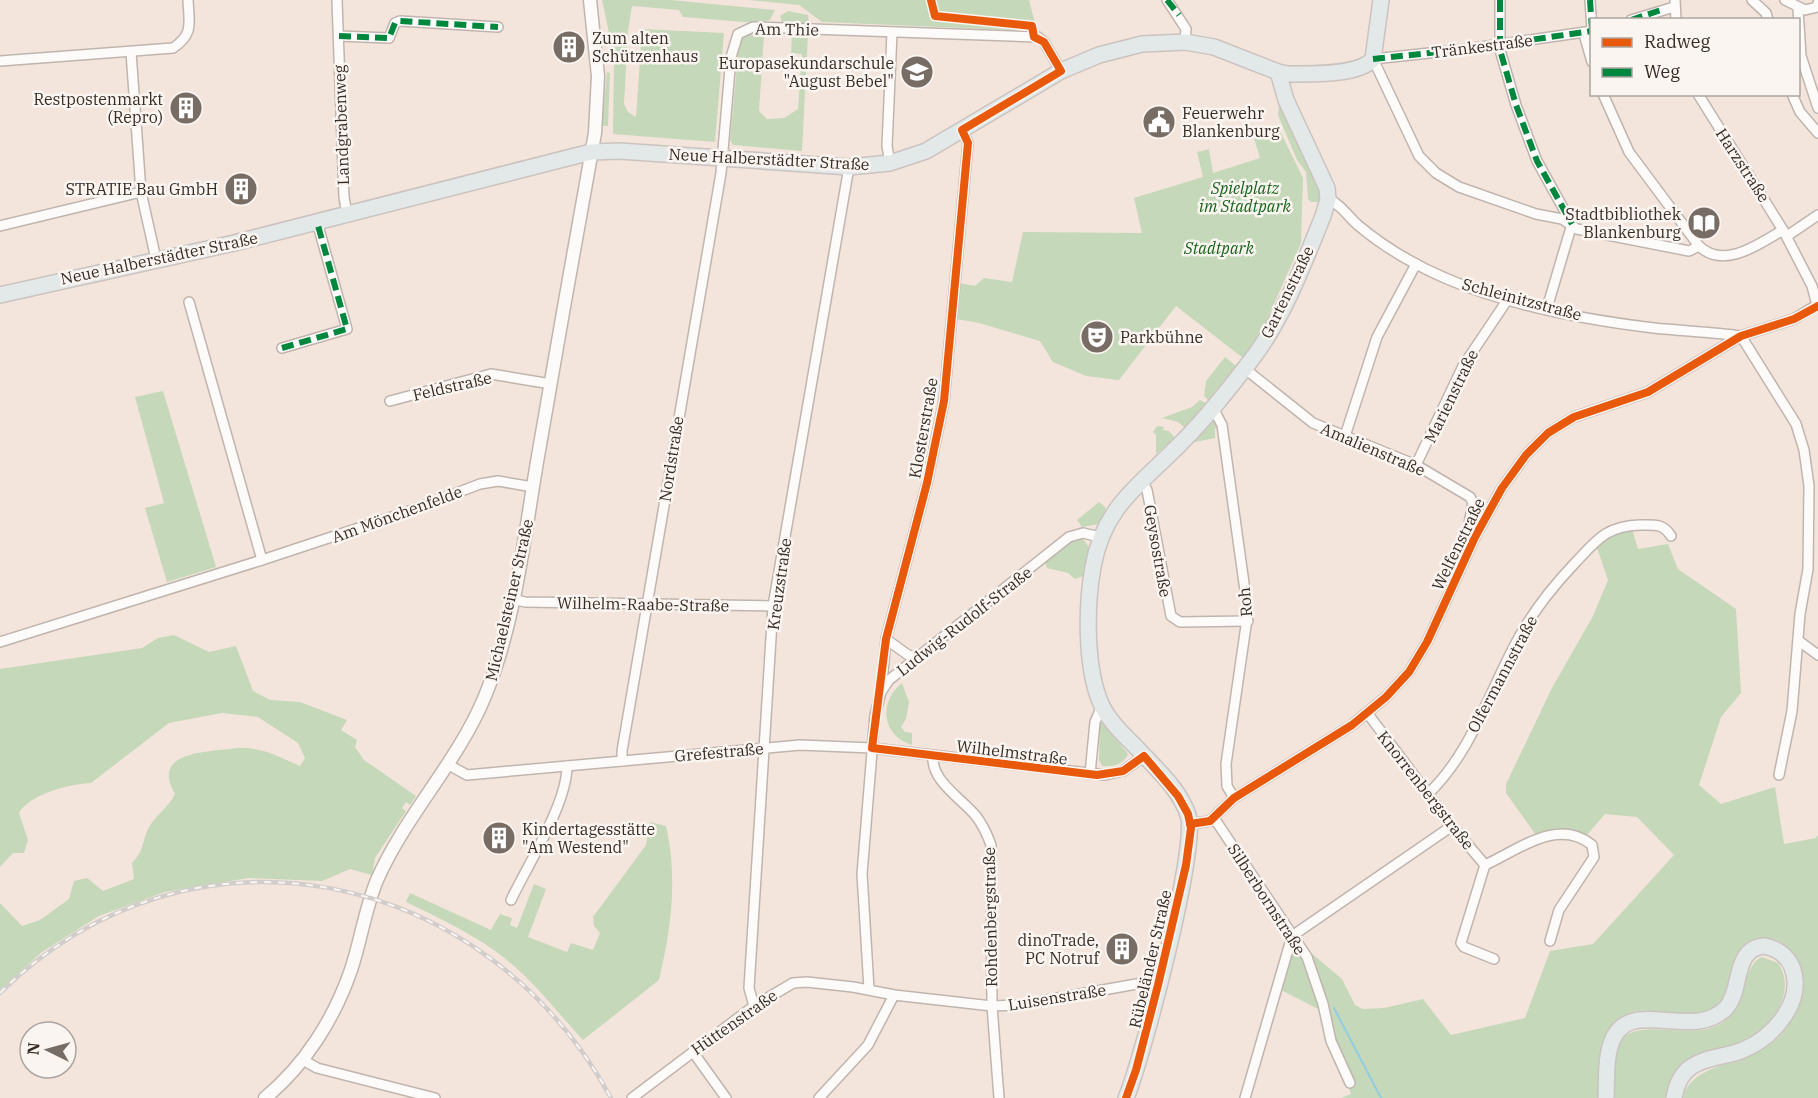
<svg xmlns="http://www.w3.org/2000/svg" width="1818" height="1098" font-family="'IBM Plex Serif',serif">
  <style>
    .green { fill: #c5d8b9 }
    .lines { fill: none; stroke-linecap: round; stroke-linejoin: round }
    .stream { stroke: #93cce3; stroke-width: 2 }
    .minor-casing { stroke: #c0b5ae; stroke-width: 12 }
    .tertiary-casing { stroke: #c0b5ae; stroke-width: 15 }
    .primary-casing { stroke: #cbc3bf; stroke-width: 18 }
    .minor { stroke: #fdfbfa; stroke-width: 9 }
    .tertiary { stroke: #fdfbfa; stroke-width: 12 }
    .primary { stroke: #e3e8e9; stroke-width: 15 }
    .rail-casing { stroke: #d1cdcb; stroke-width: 4.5 }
    .rail { stroke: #fbf5f2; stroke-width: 2; stroke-dasharray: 7; stroke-linecap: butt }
    .quiet { stroke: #00873e; stroke-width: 6; stroke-dasharray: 12 6; stroke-linecap: butt }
    .cycleway-casing { stroke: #fbf5f2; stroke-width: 11 }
    .cycleway { stroke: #e8590c; stroke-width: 8 }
    .labels { text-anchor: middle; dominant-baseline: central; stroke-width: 5; stroke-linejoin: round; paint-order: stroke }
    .street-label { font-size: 16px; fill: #362c25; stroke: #fbf5f2 }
    .poi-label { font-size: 16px; fill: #362c25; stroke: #fbf5f2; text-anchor: end }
    .park-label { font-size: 16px; font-style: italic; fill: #156319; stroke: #fbf5f2 }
  </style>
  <rect width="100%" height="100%" fill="#f4e5dc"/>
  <g class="green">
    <polygon points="602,0 671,0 775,10 770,20 756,23 683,17 679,10 632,6 628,31 624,104 628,112 636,117 642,29 724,33 715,142 613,134 614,56"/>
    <polygon points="749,0 1029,0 1037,31 822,22 799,5"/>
    <polygon points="788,11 808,15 809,26 783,25 780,16"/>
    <polygon points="751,34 764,36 759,111 767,119 784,118 798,109 802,54 791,53 792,34 808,34 802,151 733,145 730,140 739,44 743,37"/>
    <polygon points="607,72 610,73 608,126 602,126 602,122"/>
    <polygon points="1279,105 1281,105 1319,182 1321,202 1311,202 1308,199 1306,172 1297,160 1289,141 1278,115"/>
    <polygon points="1277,125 1303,178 1301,243 1266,322 1243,358 1176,306 1119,380 1086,376 1053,362 1040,341 979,323 956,319 959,283 975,286 984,278 1012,282 1023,232 1142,233 1134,198 1203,177 1197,152 1209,149 1213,173 1260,158 1253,135"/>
    <polygon points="1225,357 1236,366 1208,400 1204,396 1206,381"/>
    <polygon points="163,391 216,567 167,582 145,508 164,503 135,397"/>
    <polygon points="1200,400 1206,403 1185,428 1178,422 1162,418 1192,407"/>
    <polygon points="1213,418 1216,420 1218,427 1215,428 1215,438 1195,442 1193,438"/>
    <polygon points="1157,426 1164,427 1163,430 1169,431 1175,438 1156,454 1156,435 1153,432"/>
    <polygon points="1099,502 1106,508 1099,524 1082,527 1077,520"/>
    <path d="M1632,529L1638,549L1668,544L1678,569L1736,609L1741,693L1721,717L1699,785L1721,804L1775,787L1784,844L1816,838L1818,835V1098H1683C1694,1049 1793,1074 1798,992C1798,983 1801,973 1799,964C1796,955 1790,948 1782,943C1776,939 1768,937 1761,938C1719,942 1742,997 1710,1011C1693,1018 1674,1014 1656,1012C1599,1002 1601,1059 1600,1098H1341L1351,1094L1320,1010L1281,990L1291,955L1310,952L1342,979L1355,1005L1363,1009L1384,1008L1423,999L1451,1035L1525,1018L1550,951L1593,944L1674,855L1637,817L1605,814L1586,836L1570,830L1536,835L1506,793V784L1552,688L1593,616L1608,580L1596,545L1606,535Z"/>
    <polygon points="1083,539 1091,550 1087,575 1075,579 1068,573 1047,568 1045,562 1073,540"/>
    <path d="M174,635L209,652L236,646L253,691L270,700L300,702L347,720L341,730L357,740L355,747L364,760L416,796L410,805L406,802L402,808L406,811L375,858L372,875L350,869L322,881L248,878L165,892L99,916L42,952L0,990V903L22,926L40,920L69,899L74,881L87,878L103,891L134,879L132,863C145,849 141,845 148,829C152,819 168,808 175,794C154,758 191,753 219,750C228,750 238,747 247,748C264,749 284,759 300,766L305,758L298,743L258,717L222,713L169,723L91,783C69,784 30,794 19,813L28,840L24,853H13L0,867V669L142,648L158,638Z"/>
    <path d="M902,683L909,702L906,719L901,727L905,732L912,733V745C882,736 878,702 902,683Z"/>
    <path d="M1100,719L1128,754C1123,765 1113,767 1102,766L1099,760Z"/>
    <path d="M650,822L666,826C678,878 671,930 659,980L583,1040C557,1012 536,984 507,960C476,935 441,919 406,902L410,893L491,930L500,914L512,918L510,925L517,928L534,884L546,889L528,937L567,952L571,943L593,950L600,933L594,926L593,917L646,845Z"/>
    <path d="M1762,957L1778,963C1799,994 1768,1033 1738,1044C1721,1051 1701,1051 1685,1062C1673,1070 1668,1084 1667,1098H1612C1613,1083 1612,1067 1616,1052C1627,1006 1695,1049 1727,1019C1744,1004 1744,963 1762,957Z"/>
  </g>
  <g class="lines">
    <polyline class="stream" points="1334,1008 1381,1098"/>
    <defs>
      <g id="minor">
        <polyline points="337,0 344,197 347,214"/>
        <polyline points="1167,0 1186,29 1185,42"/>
        <polyline points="1500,0 1500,50 1516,105 1537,161 1572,224 1547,308"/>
        <polyline points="1590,0 1592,30"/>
        <polyline points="1675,0 1676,20"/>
        <polyline points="1752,0 1766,13 1768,20"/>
        <polyline points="1785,0 1805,10 1817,7 1818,3"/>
        <polyline points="1798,9 1801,56 1818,108"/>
        <polyline points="1631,20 1674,7"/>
        <path d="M1592,31L1467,49L1373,59L1419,156L1436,173L1459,187L1536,214L1562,219L1577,229L1689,251L1699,246C1724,270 1759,244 1783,230"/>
        <polyline points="1584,34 1592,62"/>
        <polyline points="339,36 389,38 395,23 400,21 498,27"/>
        <polyline points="131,52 141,192 156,259"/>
        <path d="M0,61L173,48C194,34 189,23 188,0"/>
        <polyline points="1603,94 1629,152 1699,246"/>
        <polyline points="1698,94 1783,230 1812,286 1817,305"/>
        <polyline points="1792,94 1800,112 1818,133"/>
        <polyline points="890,163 887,146 892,33"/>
        <path d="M1328,199C1341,204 1348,217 1359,226C1384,247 1415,265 1445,278C1507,305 1587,320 1654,328C1683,331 1712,332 1741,336"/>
        <polyline points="0,226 141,192"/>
        <polyline points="1787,236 1818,215"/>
        <polyline points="189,302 262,560"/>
        <polyline points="1741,336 1796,424 1804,450 1809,486 1808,569 1800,614 1792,711 1779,775"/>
        <polyline points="282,348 347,329 317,222"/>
        <polyline points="1244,368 1313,423 1416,465 1470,497 1473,503 1468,529 1475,537"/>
        <polyline points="390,401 491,374 551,384"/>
        <polyline points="1213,408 1222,425 1248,612 1226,764 1227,786 1234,798"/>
        <polyline points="1345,436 1377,337 1416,264"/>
        <polyline points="1416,465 1463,366 1508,299"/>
        <polyline points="1141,480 1147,490 1171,616 1180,622 1248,621"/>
        <polyline points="512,599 525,602 773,606"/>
        <polyline points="886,639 908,655 917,657"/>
        <polyline points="1799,641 1818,655"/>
        <polyline points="0,642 262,560 401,514 480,484 498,481 533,487"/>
        <polyline points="881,692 886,639 927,483 944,401 968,143 962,130"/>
        <polyline points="1368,714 1452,826 1485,865"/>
        <path d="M933,756C931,781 961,798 976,816C983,825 987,834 991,845L992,1006L999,1098"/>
        <polyline points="622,761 622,751 721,173 731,57 738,34 753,27 1038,37 1044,42 1061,71"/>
        <polyline points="447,764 467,775 800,745 872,748 1105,775 1123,771 1144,756"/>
        <polyline points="1090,774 1095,722 1102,706"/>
        <path d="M1428,794C1474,750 1491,685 1522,632C1537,606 1555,584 1575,563C1597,540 1606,526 1640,525C1654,525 1663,523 1671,536"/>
        <polyline points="1214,818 1307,957 1323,1004 1331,1041 1350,1083"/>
        <polyline points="1190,824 1210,821 1234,798 1352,725 1386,697 1409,672 1427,642 1475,537 1502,488 1526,455 1548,433 1574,417 1648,392 1741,336 1794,319 1817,305"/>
        <path d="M511,900C528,864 567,804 567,766"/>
        <polyline points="1292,936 1452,826"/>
        <path d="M1494,959L1464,947L1461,943L1485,865C1518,850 1558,817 1592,845L1594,857L1559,910L1550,941"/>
        <polyline points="869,989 862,874 875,715 881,692 889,680 1069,537 1083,533 1100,537"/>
        <polyline points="754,1006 749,988 773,606 849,167"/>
        <polyline points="693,1052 726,1098"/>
        <polyline points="303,1060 317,1068 435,1098"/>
        <polyline points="632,1098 754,1006 793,983 807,982 853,987 894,995 992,1006 1019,1005 1142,983 1158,985"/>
        <polyline points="819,1098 868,1045 894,995"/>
        <polyline points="1245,1098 1292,936"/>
      </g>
      <path id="tertiary" d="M265,1098C305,1065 334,1019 351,970C361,940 365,909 377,880C406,814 458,762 485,696C515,623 524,539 537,462C556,352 575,243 595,133L598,76L590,0"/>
      <g id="primary">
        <path d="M0,295L234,243L591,152L620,151L849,167L890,163L926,151L1061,71L1099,55L1142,44L1185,42L1214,47L1278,72L1288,74C1308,74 1359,76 1373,59L1381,0"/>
        <path d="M1126,1098C1142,1060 1199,846 1188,815C1179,788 1156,769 1137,748C1124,735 1110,722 1102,706C1085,670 1086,606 1093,567C1104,504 1143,483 1184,440C1210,414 1233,384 1255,355C1285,314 1304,263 1323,216L1328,199L1327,188L1286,100L1278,72"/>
        <path d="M1606,1098C1607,1082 1605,1063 1610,1047C1625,991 1692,1044 1726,1008C1743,990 1732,949 1764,946C1776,948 1787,955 1792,967C1805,1001 1774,1037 1743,1050C1727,1057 1707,1056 1691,1067C1681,1074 1676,1086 1674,1098"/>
      </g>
    </defs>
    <use href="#minor" class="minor-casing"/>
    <use href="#tertiary" class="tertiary-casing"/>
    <use href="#primary" class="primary-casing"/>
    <use href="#minor" class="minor"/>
    <use href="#tertiary" class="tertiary"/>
    <use href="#primary" class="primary"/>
    <defs>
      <path id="rail" d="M0,993C192,804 486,868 611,1098"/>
    </defs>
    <use href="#rail" class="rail-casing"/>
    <use href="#rail" class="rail"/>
    <g class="quiet">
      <polyline points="1167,0 1179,15"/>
      <polyline points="1500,0 1500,50 1516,105 1537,161 1572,224"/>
      <polyline points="1590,0 1592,30"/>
      <polyline points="1631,20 1664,9"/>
      <polyline points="339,36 389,38 395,23 400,21 498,27"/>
      <polyline points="1373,59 1467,49 1592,31"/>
      <polyline points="282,348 347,329 317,222"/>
    </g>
    <defs>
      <g id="cycleway">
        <polyline points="931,0 935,16 1032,26 1034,37 1044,42 1061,71 962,130 968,143 944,401 927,483 886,639 872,748 1097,775 1123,771 1144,756 1178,796 1188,814 1191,828 1186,865 1158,985 1136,1070 1126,1098"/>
        <polyline points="1190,824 1210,821 1234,798 1352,725 1386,697 1409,672 1427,642 1475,537 1502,488 1526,455 1548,433 1574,417 1648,392 1741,336 1794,319 1818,306"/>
      </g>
    </defs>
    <use href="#cycleway" class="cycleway-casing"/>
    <use href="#cycleway" class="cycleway"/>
  </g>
  <defs>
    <symbol id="building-disc" viewBox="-11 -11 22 22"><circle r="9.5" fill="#786d65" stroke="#fbf5f2"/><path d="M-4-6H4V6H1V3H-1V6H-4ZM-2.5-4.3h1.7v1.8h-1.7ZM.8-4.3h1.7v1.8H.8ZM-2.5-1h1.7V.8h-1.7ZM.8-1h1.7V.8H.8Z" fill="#fff"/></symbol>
    <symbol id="school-disc" viewBox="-11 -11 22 22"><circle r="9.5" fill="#786d65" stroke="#fbf5f2"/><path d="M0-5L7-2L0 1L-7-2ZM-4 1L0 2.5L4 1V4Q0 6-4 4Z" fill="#fff"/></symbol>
    <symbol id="civic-disc" viewBox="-11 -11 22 22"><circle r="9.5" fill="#786d65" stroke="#fbf5f2"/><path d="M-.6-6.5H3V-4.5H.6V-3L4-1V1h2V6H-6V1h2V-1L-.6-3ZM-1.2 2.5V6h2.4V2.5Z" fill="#fff"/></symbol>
    <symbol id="library-disc" viewBox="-11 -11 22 22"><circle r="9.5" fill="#786d65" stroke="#fbf5f2"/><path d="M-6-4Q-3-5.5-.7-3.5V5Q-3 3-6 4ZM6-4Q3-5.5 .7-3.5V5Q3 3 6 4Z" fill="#fff"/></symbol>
    <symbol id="theatre-disc" viewBox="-11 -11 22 22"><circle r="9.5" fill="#786d65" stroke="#fbf5f2"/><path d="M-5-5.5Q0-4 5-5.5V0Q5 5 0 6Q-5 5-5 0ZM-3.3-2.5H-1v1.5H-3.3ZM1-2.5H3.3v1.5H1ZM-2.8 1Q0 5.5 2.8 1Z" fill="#fff"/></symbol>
  </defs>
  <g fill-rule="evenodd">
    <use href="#building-disc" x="550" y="28" width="38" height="38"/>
    <use href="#school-disc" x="898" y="53" width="38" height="38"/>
    <use href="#building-disc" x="167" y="89" width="38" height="38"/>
    <use href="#civic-disc" x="1140" y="103" width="38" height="38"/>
    <use href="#building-disc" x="222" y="170" width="38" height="38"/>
    <use href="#library-disc" x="1685" y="204" width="38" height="38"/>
    <use href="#theatre-disc" x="1078" y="318" width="38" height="38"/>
    <use href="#building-disc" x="480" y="819" width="38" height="38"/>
    <use href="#building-disc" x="1103" y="930" width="38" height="38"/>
  </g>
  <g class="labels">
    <g class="street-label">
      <text transform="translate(787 29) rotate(1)">Am Thie</text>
      <text transform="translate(1482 46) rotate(-7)">Tränkestraße</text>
      <text transform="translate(341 125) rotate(-92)">Landgrabenweg</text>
      <text transform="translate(769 159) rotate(3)">Neue Halberstädter Straße</text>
      <text transform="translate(1743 165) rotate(57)">Harzstraße</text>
      <text transform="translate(159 258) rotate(-12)">Neue Halberstädter Straße</text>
      <text transform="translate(1287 292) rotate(-64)">Gartenstraße</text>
      <text transform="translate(1522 299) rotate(15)">Schleinitzstraße</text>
      <text transform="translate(452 386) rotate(-13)">Feldstraße</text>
      <text transform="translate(1451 396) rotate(-64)">Marienstraße</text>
      <text transform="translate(923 428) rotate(-80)">Klosterstraße</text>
      <text transform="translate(1373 449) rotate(23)">Amalienstraße</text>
      <text transform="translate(671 459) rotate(-81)">Nordstraße</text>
      <text transform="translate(397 514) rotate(-20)">Am Mönchenfelde</text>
      <text transform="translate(1458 544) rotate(-64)">Welfenstraße</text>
      <text transform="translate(1158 551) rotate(80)">Geysostraße</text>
      <text transform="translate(779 584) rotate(-82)">Kreuzstraße</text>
      <text transform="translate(509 600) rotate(-77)">Michaelsteiner Straße</text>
      <text transform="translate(1245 602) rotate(-95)">Roh</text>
      <text transform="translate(643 604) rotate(1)">Wilhelm-Raabe-Straße</text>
      <text transform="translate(964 621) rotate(-38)">Ludwig-Rudolf-Straße</text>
      <text transform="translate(1502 674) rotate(-62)">Olfermannstraße</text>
      <text transform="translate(719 752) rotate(-5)">Grefestraße</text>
      <text transform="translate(1012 752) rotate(7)">Wilhelmstraße</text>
      <text transform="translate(1426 790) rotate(52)">Knorrenbergstraße</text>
      <text transform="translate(1267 899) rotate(57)">Silberbornstraße</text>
      <text transform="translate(990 917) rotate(-91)">Rohdenbergstraße</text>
      <text transform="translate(1150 959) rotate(-77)">Rübeländer Straße</text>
      <text transform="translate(1057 997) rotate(-9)">Luisenstraße</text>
      <text transform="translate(734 1022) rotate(-35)">Hüttenstraße</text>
    </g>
    <g class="poi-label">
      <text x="592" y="38" text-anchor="start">Zum alten<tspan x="592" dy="18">Schützenhaus</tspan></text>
      <text x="894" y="63">Europasekundarschule<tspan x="894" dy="18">"August Bebel"</tspan></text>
      <text x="163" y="99">Restpostenmarkt<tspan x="163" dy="18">(Repro)</tspan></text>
      <text x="1182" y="113" text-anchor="start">Feuerwehr<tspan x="1182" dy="18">Blankenburg</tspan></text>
      <text x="218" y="189">STRATIE Bau GmbH</text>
      <text x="1681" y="214">Stadtbibliothek<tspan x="1681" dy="18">Blankenburg</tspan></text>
      <text x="1120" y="337" text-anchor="start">Parkbühne</text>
      <text x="522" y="829" text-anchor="start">Kindertagesstätte<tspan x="522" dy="18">"Am Westend"</tspan></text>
      <text x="1099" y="940">dinoTrade,<tspan x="1099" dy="18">PC Notruf</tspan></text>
    </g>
    <g class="park-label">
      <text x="1245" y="188">Spielplatz<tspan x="1245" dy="18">im Stadtpark</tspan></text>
      <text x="1219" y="248">Stadtpark</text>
    </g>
  </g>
  <rect x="1590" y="18" width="210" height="78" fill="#fbf5f2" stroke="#aca5a0" stroke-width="1.5"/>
  <rect x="1602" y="38" width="30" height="9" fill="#e8590c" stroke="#aca5a0" stroke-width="1.5"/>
  <text x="1644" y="48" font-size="18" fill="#362c25">Radweg</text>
  <rect x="1602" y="68" width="30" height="9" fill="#00873e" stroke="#aca5a0" stroke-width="1.5"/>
  <text x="1644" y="78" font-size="18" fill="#362c25">Weg</text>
  <g transform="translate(48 1050) rotate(275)"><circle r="28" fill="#fbf5f2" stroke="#aca5a0" stroke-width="1.5"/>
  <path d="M0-4.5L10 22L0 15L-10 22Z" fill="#786d65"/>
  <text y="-9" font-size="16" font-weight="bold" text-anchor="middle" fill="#362c25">N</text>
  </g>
</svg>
